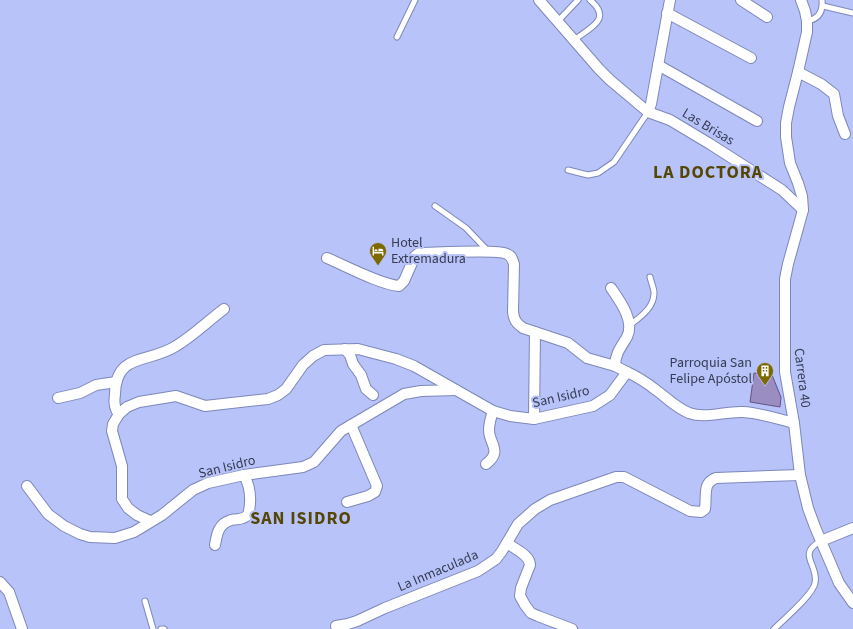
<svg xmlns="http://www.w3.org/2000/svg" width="853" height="629" font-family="'Source Sans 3',sans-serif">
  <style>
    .building { fill: #998dc1; stroke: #625586 }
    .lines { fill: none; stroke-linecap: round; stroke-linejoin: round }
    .lane-casing { stroke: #7d87ba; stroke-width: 7 }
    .street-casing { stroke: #7d87ba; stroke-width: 12 }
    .lane { stroke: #fff; stroke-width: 5 }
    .street { stroke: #fff; stroke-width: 10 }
    .labels { text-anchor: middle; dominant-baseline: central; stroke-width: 4; stroke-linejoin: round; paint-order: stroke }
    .street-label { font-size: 14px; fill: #373c52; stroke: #b7c3f9 }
    .poi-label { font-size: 14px; fill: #373c52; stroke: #b7c3f9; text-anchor: start }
    .district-label { font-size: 18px; font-weight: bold; letter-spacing: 1px; fill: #554603; stroke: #b7c3f9 }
  </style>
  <rect width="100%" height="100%" fill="#b7c3f9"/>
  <polygon class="building" points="754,373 772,375 781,397 780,407 750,402"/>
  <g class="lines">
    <defs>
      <g id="lane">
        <polyline points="823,6 853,13"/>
        <polyline points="558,21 578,0"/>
        <path d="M807,21C819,19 823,11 822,0"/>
        <polyline points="397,37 415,0"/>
        <path d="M574,40C590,28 613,19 590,0"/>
        <polyline points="568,170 588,175 598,173 614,162 648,112"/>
        <polyline points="435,206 466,228 488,251"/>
        <path d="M630,325C640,317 654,308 654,293C654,288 651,282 650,277"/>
        <polyline points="145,601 153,629"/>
        <polyline points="161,629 164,629"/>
        <path d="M774,629C783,620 813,595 815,583C819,565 796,554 821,541"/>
      </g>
      <g id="street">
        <polyline points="539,0 599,69 610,80 648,112 670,120 710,144 782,190 803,210"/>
        <polyline points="741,0 767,17"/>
        <polyline points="801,0 805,11 807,21 807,32 798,72 789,107 786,123 786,137 790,163 798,183 802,196 803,210 788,264 785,279 785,372 794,423 800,475 808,508 815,527 839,583 853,603"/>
        <polyline points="667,13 751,58"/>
        <polyline points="658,65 757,121"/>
        <polyline points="798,72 821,84 834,94 838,116 845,134"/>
        <polyline points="648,112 651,104 670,0"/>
        <path d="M327,258C346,266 379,284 399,286L404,281L415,256L419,253C433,253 498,249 507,254C512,256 512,259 514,264L513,312C514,320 516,323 523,328L568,343L587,358L615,366L627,372"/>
        <path d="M611,288C620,301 635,321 627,337C621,347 615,354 615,366"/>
        <polyline points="345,349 350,355 353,364 361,375 366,389 373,395"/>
        <polyline points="58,398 80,393 96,385 116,382"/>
        <path d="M119,414C114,409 114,400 115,394C116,352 148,364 176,346C193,336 208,321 224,309"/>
        <polyline points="534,419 535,332"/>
        <path d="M486,464C503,451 489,444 489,430C489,423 491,417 493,411"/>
        <polyline points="27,486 48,514 64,526 80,534 90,537 115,538 134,532 162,515 193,490 208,483 244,475 303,467 314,462 341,431 404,394 421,391 456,390"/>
        <polyline points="347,502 368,496 375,492 377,486 351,425"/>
        <path d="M150,521L137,515L128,508L122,499V466L112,431L113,424L119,414L127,407L139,402L176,396L205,406L268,399L278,395L286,389L303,365L313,356L324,350L358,349L396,359L414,366L493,411L510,416L534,419L593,406L610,395L627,372C638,377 647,383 656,390C667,398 676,408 689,413C706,419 725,411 743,412C761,413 778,419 794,423"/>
        <polyline points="821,541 853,528"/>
        <path d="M507,543C515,549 530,555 530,565L521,588L520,596L525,605L531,613L538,616L572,629"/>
        <path d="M215,545C217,534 218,524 231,520C239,518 241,521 248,515C252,500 251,488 244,475"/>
        <polyline points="0,582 9,592 22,629"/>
        <path d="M336,626L348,624L357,621L385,608L478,571L496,559L502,551L518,524L535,509L550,500L616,477H624L690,511L701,512L705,509C707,496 702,483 716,478L800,475"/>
      </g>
    </defs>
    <use href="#lane" class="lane-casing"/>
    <use href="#street" class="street-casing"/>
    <use href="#lane" class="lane"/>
    <use href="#street" class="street"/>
  </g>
  <defs>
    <symbol id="hotel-pin" viewBox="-11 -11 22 30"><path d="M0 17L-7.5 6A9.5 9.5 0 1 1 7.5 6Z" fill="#7e6900" stroke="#b7c3f9"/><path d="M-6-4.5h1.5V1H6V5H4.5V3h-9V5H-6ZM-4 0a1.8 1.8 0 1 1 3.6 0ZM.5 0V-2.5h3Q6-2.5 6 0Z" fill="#fff"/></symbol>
    <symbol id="building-pin" viewBox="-11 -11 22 30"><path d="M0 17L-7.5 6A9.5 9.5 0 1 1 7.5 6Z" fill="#7e6900" stroke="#b7c3f9"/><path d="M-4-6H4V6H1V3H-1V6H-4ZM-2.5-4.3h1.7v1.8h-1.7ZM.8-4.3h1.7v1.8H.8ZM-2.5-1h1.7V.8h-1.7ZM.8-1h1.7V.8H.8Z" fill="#fff"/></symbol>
  </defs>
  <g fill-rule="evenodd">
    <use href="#hotel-pin" x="368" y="241" width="20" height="27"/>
    <use href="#building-pin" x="755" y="361" width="20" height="27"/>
  </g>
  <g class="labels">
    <g class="street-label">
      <text transform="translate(708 127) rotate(31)">Las Brisas</text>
      <text transform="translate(802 378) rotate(83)">Carrera 40</text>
      <text transform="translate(561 397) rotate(-13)">San Isidro</text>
      <text transform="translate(227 467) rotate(-14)">San Isidro</text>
      <text transform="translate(438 571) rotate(-23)">La Inmaculada</text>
    </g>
    <g class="poi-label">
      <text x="391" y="243">Hotel<tspan x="391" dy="16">Extremadura</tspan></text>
      <text x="752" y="363" text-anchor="end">Parroquia San<tspan x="752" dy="16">Felipe Apóstol</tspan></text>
    </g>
    <g class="district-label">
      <text x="708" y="172">LA DOCTORA</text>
      <text x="301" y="518">SAN ISIDRO</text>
    </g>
  </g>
</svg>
